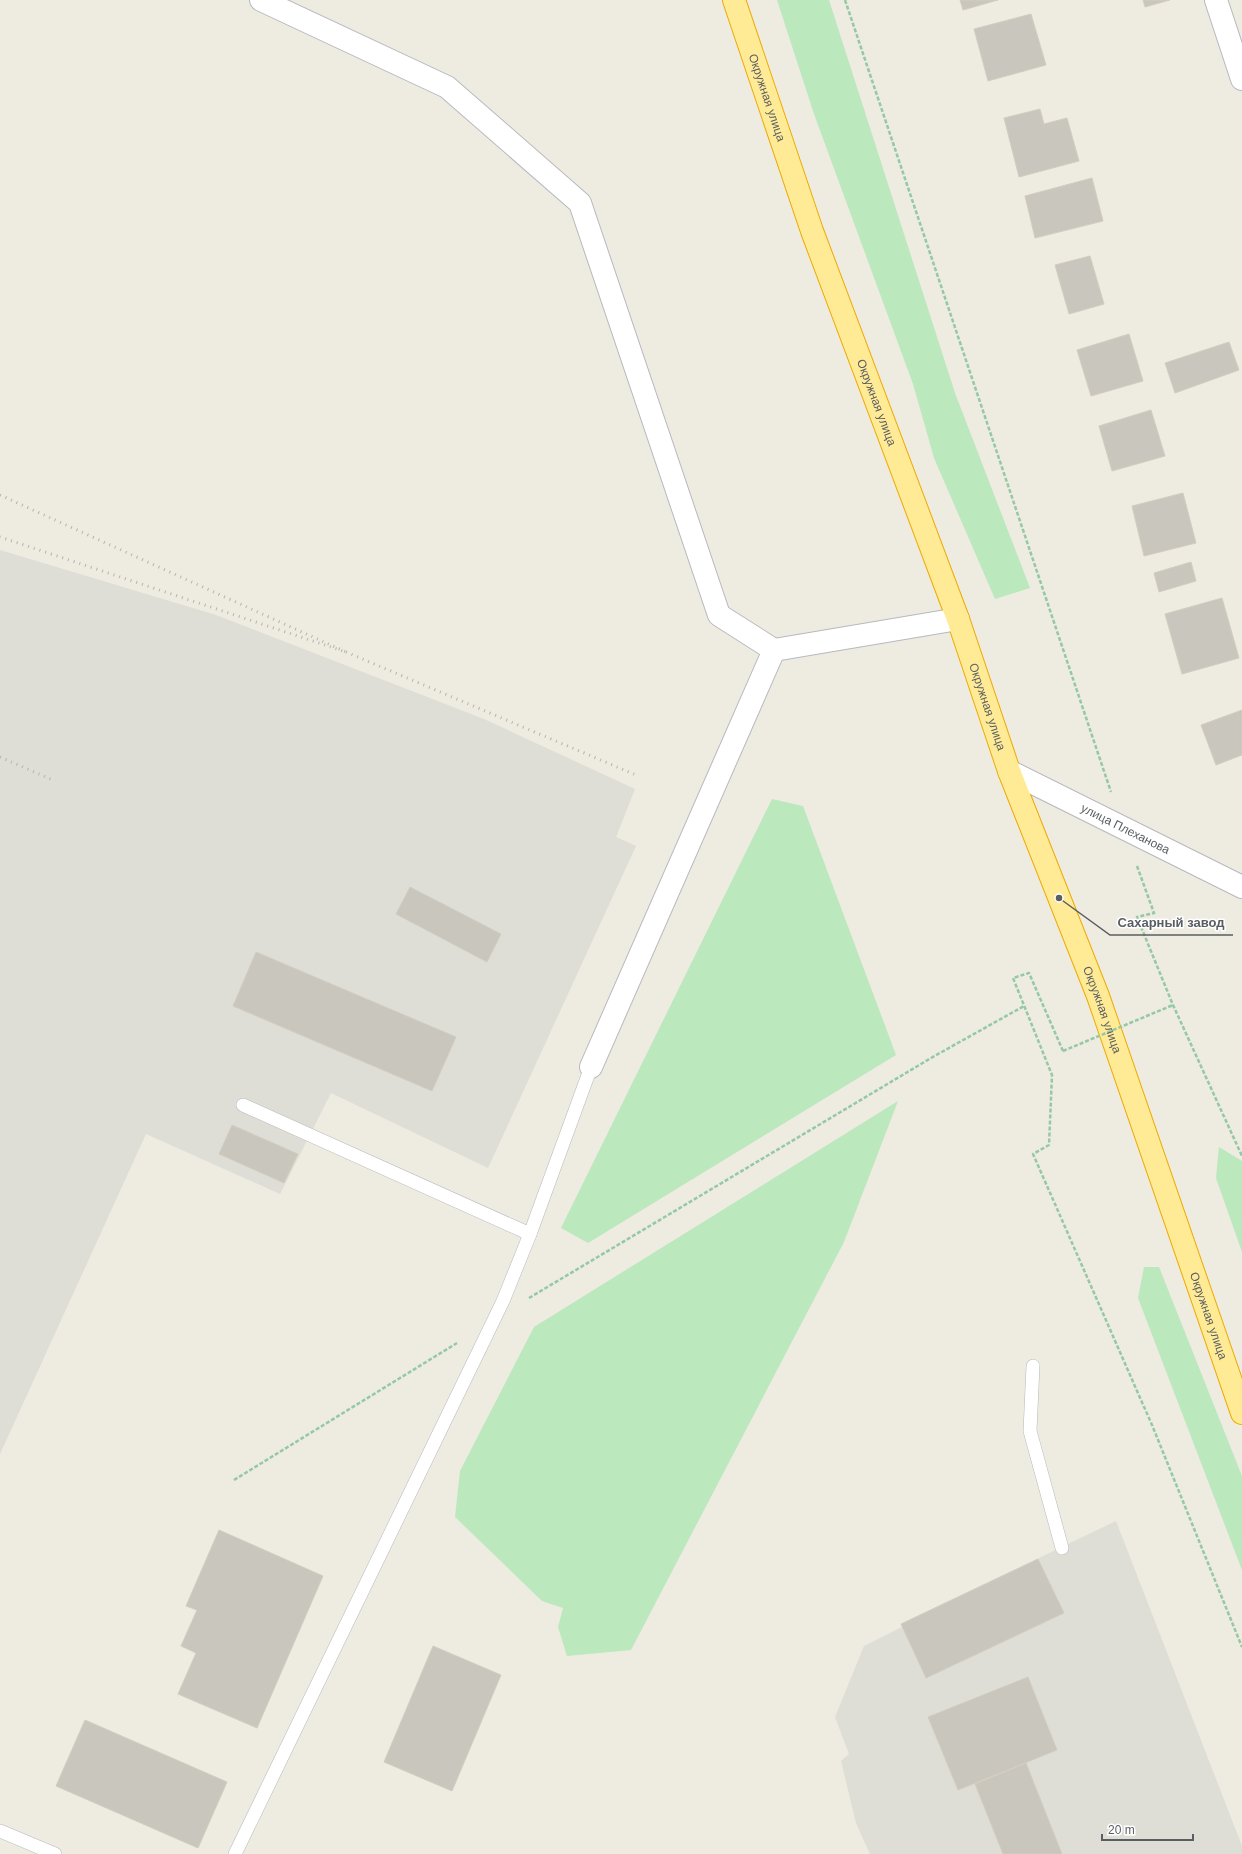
<svg xmlns="http://www.w3.org/2000/svg" width="1242" height="1854" font-family="Arial,sans-serif">
  <style>
    .industrial { fill: #deddd6 }
    .green { fill: #bbe8bc }
    .building { fill: #c9c6be; stroke: #d3cdbf }
    .lines { fill: none; stroke-linecap: round; stroke-linejoin: round }
    .service-casing { stroke: #b7b9bf; stroke-width: 14 }
    .minor-casing { stroke: #b7b9bf; stroke-width: 24 }
    .trunk-casing { stroke: #efaa00; stroke-width: 24 }
    .path { stroke: #94c9a4; stroke-width: 2.5; stroke-dasharray: 4 2; stroke-linecap: butt }
    .service { stroke: #fff; stroke-width: 13 }
    .minor { stroke: #fff; stroke-width: 22 }
    .trunk { stroke: #ffeb96; stroke-width: 22 }
    .rail { stroke: #b3b4b4; stroke-width: 3; stroke-dasharray: 1 5; stroke-linecap: butt }
    .path-bridge { stroke: #94c9a4; stroke-width: 2.5; stroke-dasharray: 4 2; stroke-linecap: butt }
    .labels { text-anchor: middle; dominant-baseline: central; stroke-width: 3; stroke-linejoin: round; paint-order: stroke }
    .street-label { font-size: 12px; fill: #5a5e63; stroke: #fff }
    .leader { fill: none; stroke: #5a5e63; stroke-width: 1.5 }
    .callout-dot { fill: #5a5e63; stroke: #fff; stroke-width: 1.5 }
    .callout-label { font-size: 13px; text-anchor: middle; font-weight: bold; fill: #5a5e63; stroke: #fff; stroke-width: 3; stroke-linejoin: round; paint-order: stroke }
  </style>
  <rect width="100%" height="100%" fill="#eeebe1"/>
  <g class="industrial">
    <polygon points="0,550 216,615 484,719 635,789 616,837 636,846 488,1168 331,1093 280,1194 146,1134 0,1454"/>
    <polygon points="1116,1521 1242,1846 1242,1854 870,1854 856,1823 841,1761 849,1754 835,1717 864,1646 902,1627 901,1624"/>
  </g>
  <g class="green">
    <polygon points="777,0 829,0 955,393 1030,588 995,599 934,458 913,384 814,114"/>
    <polygon points="772,799 803,806 896,1055 588,1243 561,1228"/>
    <polygon points="898,1101 844,1242 631,1650 567,1656 558,1627 563,1608 542,1601 455,1517 460,1471 534,1327"/>
    <polygon points="1219,1147 1242,1161 1242,1252 1216,1178"/>
    <polygon points="1144,1267 1159,1267 1242,1476 1242,1570 1138,1298"/>
  </g>
  <g class="building">
    <polygon points="960,0 998,0 963,10"/>
    <polygon points="1143,0 1170,0 1145,7"/>
    <polygon points="1031,14 1046,65 988,81 974,29"/>
    <polygon points="1040,109 1044,124 1067,118 1079,161 1019,177 1004,118"/>
    <polygon points="1092,178 1103,221 1035,238 1025,196"/>
    <polygon points="1090,256 1104,304 1069,314 1055,265"/>
    <polygon points="1129,334 1143,381 1091,396 1077,350"/>
    <polygon points="1229,342 1239,370 1175,393 1165,363"/>
    <polygon points="1151,410 1165,456 1112,471 1099,426"/>
    <polygon points="1183,493 1196,543 1144,556 1132,506"/>
    <polygon points="1191,562 1196,581 1159,592 1154,573"/>
    <polygon points="1222,598 1239,658 1182,674 1165,614"/>
    <polygon points="1242,710 1242,755 1216,765 1201,725"/>
    <polygon points="410,887 501,934 487,962 396,914"/>
    <polygon points="256,952 456,1037 432,1091 233,1006"/>
    <polygon points="232,1125 298,1154 284,1183 219,1154"/>
    <polygon points="219,1530 323,1576 257,1728 178,1694 196,1653 181,1646 197,1610 186,1606"/>
    <polygon points="1038,1559 1064,1613 926,1678 901,1624"/>
    <polygon points="433,1646 501,1675 452,1791 384,1762"/>
    <polygon points="1028,1677 1057,1750 958,1790 928,1717"/>
    <polygon points="85,1720 227,1782 198,1848 56,1786"/>
    <polygon points="1026,1763 1060,1849 1062,1854 1003,1854 975,1784"/>
  </g>
  <g class="lines">
    <defs>
      <g id="service">
        <polyline points="243,1105 530,1234"/>
        <polyline points="1033,1366 1030,1431 1062,1548"/>
        <polyline points="0,1831 55,1854"/>
        <polyline points="235,1854 503,1301 530,1234 591,1067"/>
      </g>
      <g id="minor">
        <polyline points="261,0 447,87 580,203 719,615 774,650"/>
        <polyline points="1216,0 1242,79"/>
        <path id="s1" d="M1009,771L1242,887"/>
        <polyline points="591,1067 774,650 958,619"/>
      </g>
      <g id="trunk">
        <path id="s2" d="M734,0L812,231L958,619L1009,771L1098,996L1242,1413"/>
      </g>
    </defs>
    <use href="#service" class="service-casing"/>
    <use href="#minor" class="minor-casing"/>
    <use href="#trunk" class="trunk-casing"/>
    <g class="path">
      <polyline points="845,0 1111,792"/>
      <polyline points="1137,866 1154,913 1137,917 1173,1005 1242,1156"/>
      <polyline points="1063,1051 1029,973 1013,978 1052,1075 1049,1145 1033,1154 1152,1425 1242,1647"/>
      <polyline points="529,1298 931,1058 1024,1006"/>
      <polyline points="234,1480 457,1343"/>
    </g>
    <use href="#service" class="service"/>
    <use href="#minor" class="minor"/>
    <use href="#trunk" class="trunk"/>
    <g class="rail">
      <polyline points="0,495 346,652 0,537"/>
      <polyline points="346,652 636,775"/>
      <polyline points="0,757 55,781"/>
    </g>
    <polyline class="path-bridge" points="1063,1051 1173,1005"/>
  </g>
  <g class="labels">
    <g class="street-label">
      <text stroke="none"><textPath href="#s2" startOffset="103">Окружная улица</textPath></text>
      <text stroke="none"><textPath href="#s2" startOffset="427">Окружная улица</textPath></text>
      <text stroke="none"><textPath href="#s2" startOffset="751">Окружная улица</textPath></text>
      <text stroke="none"><textPath href="#s1" startOffset="130">улица Плеханова</textPath></text>
      <text stroke="none"><textPath href="#s2" startOffset="1075">Окружная улица</textPath></text>
      <text stroke="none"><textPath href="#s2" startOffset="1399">Окружная улица</textPath></text>
    </g>
  </g>
  <path class="leader" d="M1059 898L1110 935H1233"/>
  <circle class="callout-dot" cx="1059" cy="898" r="4"/>
  <g class="callout-label">
    <text x="1171" y="927">Сахарный завод</text>
  </g>
  <path d="M1102 1834v6h91v-6" fill="none" stroke="#5a5e63" stroke-width="2"/>
  <text x="1108" y="1834" font-size="12" fill="#5a5e63" stroke="#ffffff" stroke-width="3" paint-order="stroke">20 m</text>
</svg>
